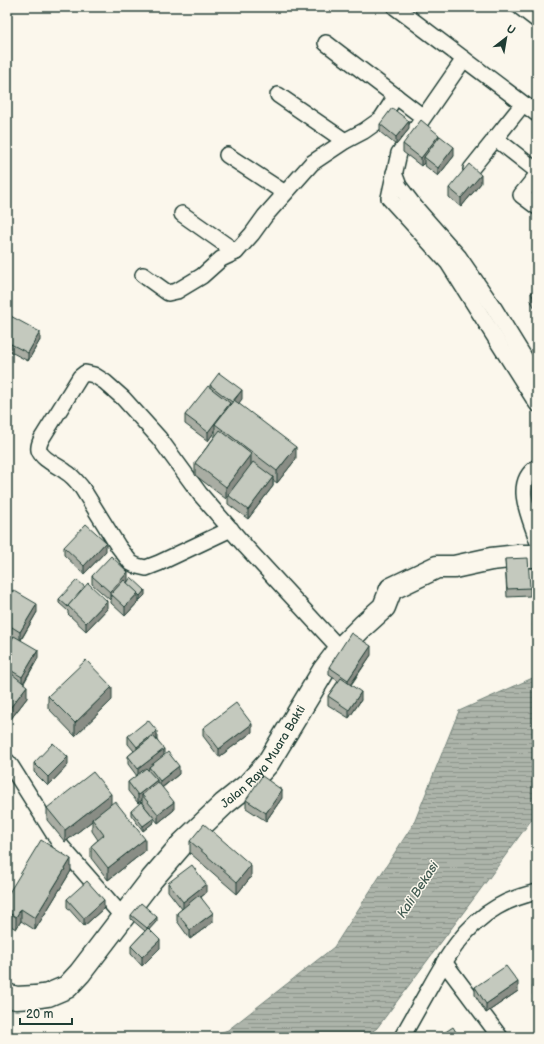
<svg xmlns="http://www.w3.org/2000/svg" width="544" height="1044" font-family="'Balsamiq Sans',sans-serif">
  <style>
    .water { fill: url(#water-rules); stroke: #74847b }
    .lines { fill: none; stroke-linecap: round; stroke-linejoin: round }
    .street-casing { stroke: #1f3d34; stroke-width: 18 }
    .primary-casing { stroke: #1f3d34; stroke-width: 25 }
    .street { stroke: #fbf7ec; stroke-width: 15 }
    .primary { stroke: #fbf7ec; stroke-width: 22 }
    .wall { fill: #a9ada3; stroke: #1f3d34 }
    .shaded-wall { fill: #898d85; stroke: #1f3d34 }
    .building { fill: #c4c9be; stroke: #1f3d34 }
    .labels { text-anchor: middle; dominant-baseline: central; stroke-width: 3; stroke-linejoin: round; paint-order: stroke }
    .street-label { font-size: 12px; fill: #1f3d34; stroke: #fbf7ec }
    .water-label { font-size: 13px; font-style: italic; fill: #425b52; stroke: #fbf7ec }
  </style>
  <defs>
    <pattern id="water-rules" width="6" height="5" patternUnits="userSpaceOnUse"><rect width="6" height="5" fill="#adb4aa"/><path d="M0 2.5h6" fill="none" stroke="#8c948b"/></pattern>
  </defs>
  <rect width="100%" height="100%" fill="#fbf7ec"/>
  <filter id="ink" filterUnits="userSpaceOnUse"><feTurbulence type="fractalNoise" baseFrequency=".025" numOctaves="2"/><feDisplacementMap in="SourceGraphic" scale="8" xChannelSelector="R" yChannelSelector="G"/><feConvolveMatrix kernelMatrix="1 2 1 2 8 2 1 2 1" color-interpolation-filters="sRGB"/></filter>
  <g filter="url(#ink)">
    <polygon class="water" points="537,676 537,812 489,878 377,1028 365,1037 209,1037 228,1030 334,947 414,823 459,711"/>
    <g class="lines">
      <defs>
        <g id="street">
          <polyline points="395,7 537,114"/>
          <polyline points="520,7 537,20"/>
          <polyline points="326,43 423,117"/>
          <polyline points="464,59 399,153 389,198 448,263 537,404"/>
          <polyline points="278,95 345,141"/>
          <polyline points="495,138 537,171"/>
          <polyline points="227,155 285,193"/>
          <polyline points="471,169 523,104"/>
          <polyline points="394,173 399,186 415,207 459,257 494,308 537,378"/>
          <polyline points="537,175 521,195 537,207"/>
          <polyline points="182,214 236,252"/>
          <polyline points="143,275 168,293 177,291 202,276 221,259 236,252 252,234 265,216 312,163 345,141 364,131 381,119 396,96"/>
          <path d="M537,467C511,484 531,518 537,540"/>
          <path d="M231,529L159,563L146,568L137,566L131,563L118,546L82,488C77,482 73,476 66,472C59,466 42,460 39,450C38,446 40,442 42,438L80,377L85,373L94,375L105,382L123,398L159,438L200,494L246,547L340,649"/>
          <polyline points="7,761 11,766 62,847 123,917"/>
          <polyline points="444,962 500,1037"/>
          <path d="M402,1037C411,1021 420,1005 429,989C446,958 465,925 497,907C509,900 524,895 537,892"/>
        </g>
        <g id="primary">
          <path id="s1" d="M7,995L16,998L35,997L48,995L67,987L80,973L152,879L183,843L224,804L249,784L268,763L324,670L340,649L363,626L384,607L391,589L437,567H454L491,559L518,556H537"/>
        </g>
      </defs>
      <use href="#street" class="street-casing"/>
      <use href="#primary" class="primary-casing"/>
      <use href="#street" class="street"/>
      <use href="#primary" class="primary"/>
    </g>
    <g class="wall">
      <polygon points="380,124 409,129 396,145 380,132"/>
      <polygon points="439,137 454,156 438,176 424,165 424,163 421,166 403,152 403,144"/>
      <polygon points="481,183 461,207 449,197 449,188"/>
      <polygon points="537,289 537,312 531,301 531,293"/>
      <polygon points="7,314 40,340 28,361 7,350"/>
      <polygon points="210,385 242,399 238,403 296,459 277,483 273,480 273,486 248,519 228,504 228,496 226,499 195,475 195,463 215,436 215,431 208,441 185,424 185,415 210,388"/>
      <polygon points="64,547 106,551 84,574 64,555"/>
      <polygon points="505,559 530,588 530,596 507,597"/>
      <polygon points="92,576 128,581 145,595 140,600 138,598 138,602 125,616 111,603 111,599 110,600 92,584"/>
      <polygon points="537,585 537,638 533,638 533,626"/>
      <polygon points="59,599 107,609 86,631 68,614 68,611 59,603"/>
      <polygon points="7,600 37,612 21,640 38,658 24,683 27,698 7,724 7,648 14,637 7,633"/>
      <polygon points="371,655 351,685 361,700 349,718 328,705 328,696 338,681 329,675 329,667"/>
      <polygon points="48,696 112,700 75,736 48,708"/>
      <polygon points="203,728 252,732 219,757 203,736"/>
      <polygon points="128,736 157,739 157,740 164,755 179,774 162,788 174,810 158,823 142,803 142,800 138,803 128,791 128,782 137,776 128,764 128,756 134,751 128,744"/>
      <polygon points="34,763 68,765 48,786 34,772"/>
      <polygon points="282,798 266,821 246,808 246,800"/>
      <polygon points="111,804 145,851 108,880 91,858 91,846 98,840 92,831 92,821 65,842 47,820 47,808"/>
      <polygon points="131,811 154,822 143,831 131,815"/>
      <polygon points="190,841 251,877 237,894 190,853"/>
      <polygon points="71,871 35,930 21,921 16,929 7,924 7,896"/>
      <polygon points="168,883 206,893 201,897 213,922 190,939 177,921 177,913 182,909 168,891"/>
      <polygon points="67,899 104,908 84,926 67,907"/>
      <polygon points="131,915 157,921 149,929 160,948 142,966 131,954 131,946 145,931 131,919"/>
      <polygon points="537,984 537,1000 533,995 533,986"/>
      <polygon points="475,987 518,991 486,1013 475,995"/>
    </g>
    <g class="shaded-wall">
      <polygon points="409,121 409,129 396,145 396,137"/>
      <polygon points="439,135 439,143 424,157 424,163 421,166 421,158"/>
      <polygon points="454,147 454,156 438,176 438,168"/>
      <polygon points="481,175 481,183 461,207 461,198"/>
      <polygon points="40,332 40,340 28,361 28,353"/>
      <polygon points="242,390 242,399 233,411 233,402"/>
      <polygon points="230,403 230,411 215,424 215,431 208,441 208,432"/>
      <polygon points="296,447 296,459 277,483 277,471"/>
      <polygon points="251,454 251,466 226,499 226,487"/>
      <polygon points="273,477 273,486 248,519 248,510"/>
      <polygon points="106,542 106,551 84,574 84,566"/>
      <polygon points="128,572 128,581 114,596 111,594 111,599 110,600 110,592"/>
      <polygon points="145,590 145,595 140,600 140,596"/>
      <polygon points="138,593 138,602 125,616 125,607"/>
      <polygon points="107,601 107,609 86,631 86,623"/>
      <polygon points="37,604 37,612 20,641 20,632"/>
      <polygon points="371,646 371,655 348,688 348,680"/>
      <polygon points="38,650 38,658 22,685 22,677"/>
      <polygon points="27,686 27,698 7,724 7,712"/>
      <polygon points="112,687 112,700 75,736 75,723"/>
      <polygon points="361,692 361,700 349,718 349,710"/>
      <polygon points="252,724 252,732 219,757 219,749"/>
      <polygon points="157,731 157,739 137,755 137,747"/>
      <polygon points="164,749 164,758 149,767 149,769 138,778 138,769"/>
      <polygon points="68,757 68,765 48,786 48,777"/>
      <polygon points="179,766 179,774 160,789 160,781"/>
      <polygon points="157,780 157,789 142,795 142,800 138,803 138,795"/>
      <polygon points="282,790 282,798 266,821 266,813"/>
      <polygon points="111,794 111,806 92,819 92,821 65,842 65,830"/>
      <polygon points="174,802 174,810 158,823 158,814"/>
      <polygon points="154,818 154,822 143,831 143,826"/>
      <polygon points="145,839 145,851 108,880 108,868"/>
      <polygon points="71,859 71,871 35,930 35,918"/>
      <polygon points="251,865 251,877 237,894 237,882"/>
      <polygon points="206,884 206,893 183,911 183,902"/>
      <polygon points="104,900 104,908 84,926 84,918"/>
      <polygon points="21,909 21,921 16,929 16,917"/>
      <polygon points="213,913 213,922 190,939 190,930"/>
      <polygon points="157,917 157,921 147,932 147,928"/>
      <polygon points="160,940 160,948 142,966 142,957"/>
      <polygon points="518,982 518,991 486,1013 486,1004"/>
    </g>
    <g class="building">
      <polygon points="392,108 409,121 396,137 380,124"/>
      <polygon points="421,120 439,135 421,158 403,144"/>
      <polygon points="440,136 454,147 438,168 424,157"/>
      <polygon points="469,164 481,175 461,198 449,188"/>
      <polygon points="537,289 537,304 531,293"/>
      <polygon points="7,314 40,332 28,353 7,342"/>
      <polygon points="219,373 242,390 232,402 210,385"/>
      <polygon points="208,386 230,403 208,432 185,415"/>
      <polygon points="234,400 296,447 277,471 215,424"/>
      <polygon points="220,430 251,454 226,487 195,463"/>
      <polygon points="253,462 273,477 248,510 228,495"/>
      <polygon points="86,524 106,542 84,566 64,547"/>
      <polygon points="111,556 128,572 110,592 92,576"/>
      <polygon points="528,558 530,588 507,589 505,559"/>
      <polygon points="131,577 145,590 140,596 127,583"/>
      <polygon points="77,580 85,587 68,606 68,607 59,599"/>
      <polygon points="124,580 138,593 125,607 111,594"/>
      <polygon points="88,583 107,601 86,623 68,606"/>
      <polygon points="534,585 537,585 537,626 533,626"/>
      <polygon points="13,590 37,604 20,632 7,624 7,600"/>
      <polygon points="351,633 371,646 348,680 329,667"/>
      <polygon points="14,636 38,650 22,677 7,668 7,648"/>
      <polygon points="86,660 112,687 75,723 48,696"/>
      <polygon points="7,670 27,686 7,712"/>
      <polygon points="341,678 361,692 349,710 328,696"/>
      <polygon points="236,703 252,724 219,749 203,728"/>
      <polygon points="148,720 157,731 137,747 128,736"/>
      <polygon points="153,736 164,749 138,769 128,756"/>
      <polygon points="53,743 68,757 48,777 34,763"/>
      <polygon points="168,752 179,766 160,781 149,767"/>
      <polygon points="146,768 157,780 138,795 128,782"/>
      <polygon points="93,772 111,794 65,830 47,808"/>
      <polygon points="262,776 282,790 266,813 246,800"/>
      <polygon points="158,782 174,802 158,814 142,795"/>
      <polygon points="115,801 145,839 108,868 91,846 104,835 92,819"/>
      <polygon points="141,802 154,818 143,826 131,811"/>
      <polygon points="204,824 251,865 237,882 190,841"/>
      <polygon points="41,840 71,859 35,918 21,909 16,917 7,912 7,896"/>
      <polygon points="192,865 206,884 183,902 168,883"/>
      <polygon points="87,881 104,900 84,918 67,899"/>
      <polygon points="199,895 213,913 190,930 177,913"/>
      <polygon points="141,903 157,917 147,928 131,915"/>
      <polygon points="148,928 160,940 142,957 131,946"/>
      <polygon points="506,966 518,982 486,1004 475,987"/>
      <polygon points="537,984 537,992 533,986"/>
      <polygon points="453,1027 459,1037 438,1037"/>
    </g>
  </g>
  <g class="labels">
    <g class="street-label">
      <text stroke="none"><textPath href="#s1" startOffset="366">Jalan Raya Muara Bakti</textPath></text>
    </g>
    <g class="water-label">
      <text transform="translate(418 890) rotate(-57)">Kali Bekasi</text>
    </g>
  </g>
  <rect width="544" height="1044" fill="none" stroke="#fbf7ec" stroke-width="24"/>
  <rect x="12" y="12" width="520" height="1020" fill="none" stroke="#1f3d34" stroke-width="1.5" filter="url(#ink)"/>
  <g transform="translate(506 38) rotate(31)" stroke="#fbf7ec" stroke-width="3" paint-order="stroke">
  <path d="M0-3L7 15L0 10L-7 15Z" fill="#1f3d34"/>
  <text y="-6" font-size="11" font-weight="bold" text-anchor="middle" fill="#1f3d34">U</text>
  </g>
  <path d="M20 1018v6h52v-6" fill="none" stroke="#1f3d34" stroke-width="2"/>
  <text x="26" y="1018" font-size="12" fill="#1f3d34" stroke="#fbf7ec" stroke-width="3" paint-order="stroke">20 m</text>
</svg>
